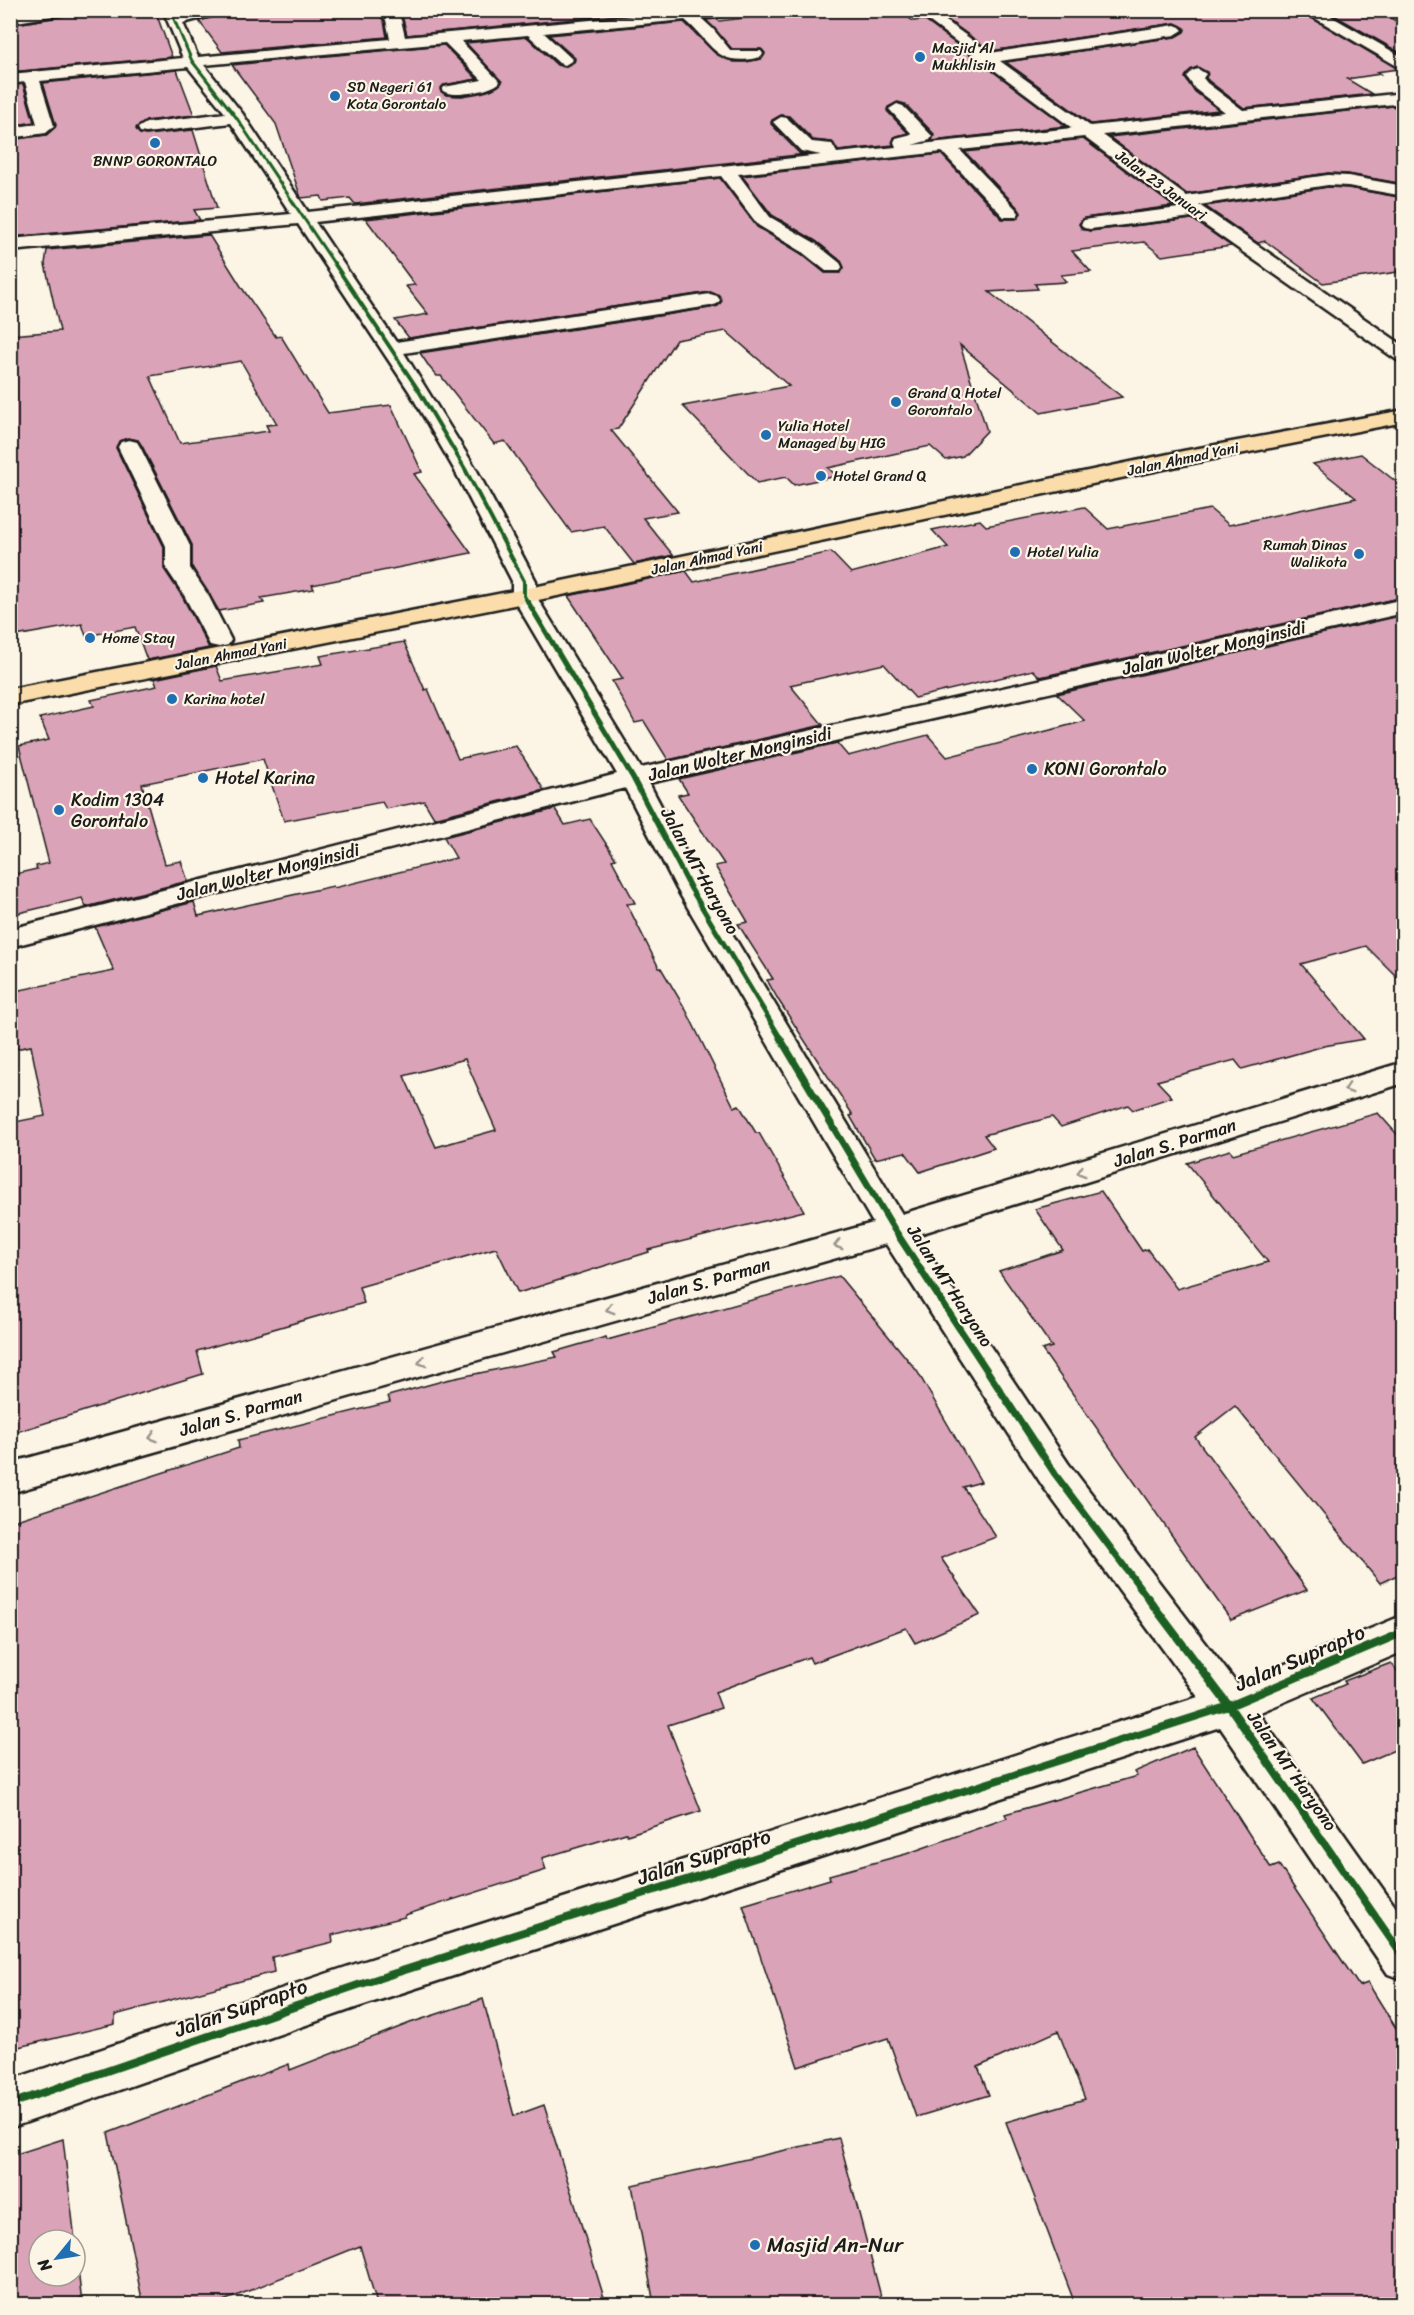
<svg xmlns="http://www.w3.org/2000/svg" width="1414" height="2315" font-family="Sriracha,sans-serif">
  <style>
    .building { fill: #daa3b7; stroke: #1c1c1c; stroke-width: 1.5; fill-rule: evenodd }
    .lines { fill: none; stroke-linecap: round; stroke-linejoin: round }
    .minor-casing { stroke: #1c1c1c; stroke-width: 5 }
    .highway-casing { stroke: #1c1c1c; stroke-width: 5 }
    .minor { fill: #fcf5e5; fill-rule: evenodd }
    .highway { fill: #faddab; fill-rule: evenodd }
    .cycleway-far4-casing { stroke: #fcf5e5; stroke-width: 5 }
    .cycleway-far3-casing { stroke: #fcf5e5; stroke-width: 6 }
    .cycleway-far2-casing { stroke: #fcf5e5; stroke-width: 8 }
    .cycleway-far1-casing { stroke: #fcf5e5; stroke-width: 10 }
    .cycleway-casing { stroke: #fcf5e5; stroke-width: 12 }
    .cycleway-far4 { stroke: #1b5e20; stroke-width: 3 }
    .cycleway-far3 { stroke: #1b5e20; stroke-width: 4 }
    .cycleway-far2 { stroke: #1b5e20; stroke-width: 5 }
    .cycleway-far1 { stroke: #1b5e20; stroke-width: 7 }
    .cycleway { stroke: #1b5e20; stroke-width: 8 }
    .oneway { stroke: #97938b }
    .poi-dot { fill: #1f6fb2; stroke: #fcf5e5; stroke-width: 2 }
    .labels { text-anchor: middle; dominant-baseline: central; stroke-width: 4.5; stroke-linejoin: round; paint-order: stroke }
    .far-poi-label { font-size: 15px; fill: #1c1c1c; stroke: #fcf5e5; text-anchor: start }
    .far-street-label { font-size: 15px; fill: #1c1c1c; stroke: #fcf5e5 }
    .street-label { font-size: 18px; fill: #1c1c1c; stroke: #fcf5e5 }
    .poi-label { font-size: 18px; fill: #1c1c1c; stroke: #fcf5e5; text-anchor: start }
    .near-street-label { font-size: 21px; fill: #1c1c1c; stroke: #fcf5e5 }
    .near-poi-label { font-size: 21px; fill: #1c1c1c; stroke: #fcf5e5; text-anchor: start }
  </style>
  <rect width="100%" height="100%" fill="#fcf5e5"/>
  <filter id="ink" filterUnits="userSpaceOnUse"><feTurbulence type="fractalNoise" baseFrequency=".0167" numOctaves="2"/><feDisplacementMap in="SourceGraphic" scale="12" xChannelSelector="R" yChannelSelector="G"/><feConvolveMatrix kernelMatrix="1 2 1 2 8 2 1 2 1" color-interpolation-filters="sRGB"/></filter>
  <g filter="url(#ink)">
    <g class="building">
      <polygon points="74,10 155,10 172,57 10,72 10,25 65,16"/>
      <polygon points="225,10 375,10 384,21 387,37 222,52 199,21 222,15"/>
      <polygon points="397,10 669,10 407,35 403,19"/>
      <polygon points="812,10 898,10 913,21 924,20 1066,126 932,141 934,134 905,104 898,102 888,107 887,111 908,133 894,137 893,145 838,151 832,142 813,140 789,116 781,115 772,120 771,124 799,153 806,154 355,204 350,198 323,201 321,196 301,198 276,124 232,65 444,45 477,79 444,85 440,89 446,95 462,96 490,90 502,82 466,43 527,37 557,65 564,67 574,62 575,58 549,35 684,22 716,54 734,62 746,62 761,59 765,53 761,49 732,49 706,20 717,19 719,21"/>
      <polygon points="1009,10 1299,10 1398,69 1376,72 1380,74 1347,79 1372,94 1244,108 1209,81 1206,78 1207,72 1197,67 1190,70 1185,78 1194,91 1219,110 1091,124 1006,62 1175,37 1184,32 1185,28 1175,23 991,51 945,18"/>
      <polygon points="1325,10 1375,10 1404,25 1404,55"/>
      <polygon points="177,70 194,115 146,121 136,129 140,134 146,135 193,130 217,208 194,210 200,220 10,237 10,140 46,135 56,125 43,83"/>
      <polygon points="23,84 34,122 10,126 10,86"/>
      <polygon points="1393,106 1404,113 1404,184 1348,174 1328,173 1187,194 1109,137"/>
      <polygon points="1083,139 1173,206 1084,218 1079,224 1082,229 1090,231 1192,219 1231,246 1162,256 1144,242 1072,251 1091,272 1061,275 1066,282 1035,284 1038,289 989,292 1122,397 1041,413 960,345 987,431 963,456 946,460 930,446 828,468 837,476 794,485 786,477 757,483 683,406 789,386 726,331 676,340 618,429 611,430 678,512 643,518 673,555 634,564 604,526 571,532 505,441 494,444 441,376 437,376 430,368 420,353 710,308 718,306 722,301 719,295 710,292 409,338 395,320 428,314 406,286 415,285 366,219 720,178 757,227 800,253 825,273 840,273 844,268 841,261 816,241 772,215 742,176 941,154 1002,219 1016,219 1021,213 1018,208 965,152"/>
      <polygon points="1328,187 1348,188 1404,198 1404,271 1323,283 1265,241 1258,243 1205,206"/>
      <path d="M209,235L242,288L276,337L281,336L328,413L391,405L422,472L414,474L471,553L312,585L314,589L261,598L264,603L219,611L192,567V545L142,446L138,440L128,438L119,441L116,448L164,547V569L182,596L209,648L147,660L135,627L86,636L82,624L10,637V335L60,331L45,264L47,250ZM241,361L277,424L266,425L269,431L180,443L150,376Z"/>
      <polygon points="1361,454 1404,488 1404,597 1040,677 1033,670 915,698 884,664 790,685 823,725 668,760 644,721 635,723 612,681 623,679 568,596 686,571 694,582 831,552 851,573 948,547 932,530 980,520 986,526 1084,507 1108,529 1210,509 1229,525 1356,498 1313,464"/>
      <polygon points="1404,615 1404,984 1366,946 1301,964 1364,1039 1324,1046 1242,1069 1235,1060 1157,1081 1172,1097 1133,1110 1128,1105 1061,1127 1052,1117 984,1135 994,1148 920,1172 905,1152 875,1159 850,1116 853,1115 779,1001 767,980 773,979 738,924 748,922 715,866 724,864 678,795 688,793 679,779 837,743 848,756 928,735 947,757 1085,721 1057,694"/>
      <polygon points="404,642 425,690 428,689 458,759 516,746 544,790 434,818 424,801 386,809 382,802 284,821 263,759 142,784 165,864 181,861 188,881 86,907 82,898 10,915 10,875 37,869 36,866 49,863 19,746 49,740 40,718 94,706 91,700 157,686 154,679 216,666 222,681 323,664 320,656"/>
      <path d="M555,809L565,825L590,819L616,859L612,860L635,903L627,904L659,968H661L686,1010L734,1107L739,1105L756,1133H759L804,1211L648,1250L649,1252L518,1293L496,1248L359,1287L364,1303L197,1351L203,1374L10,1434V1123L45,1116L31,1046L10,1050V992L114,971L95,927L194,902L198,916L333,886L334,888L456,858L444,837ZM465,1059L496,1130L436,1147L404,1076Z"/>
      <polygon points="1378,1113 1404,1142 1404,1572 1380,1583 1235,1406 1195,1437 1307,1590 1231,1620 1042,1350 1052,1347 999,1271 1063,1250 1035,1209 1101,1191 1142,1251 1147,1249 1177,1289 1268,1262 1187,1163 1230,1150 1233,1154"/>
      <polygon points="839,1276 917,1371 981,1482 963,1487 996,1537 941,1558 980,1615 915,1643 906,1628 812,1663 809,1657 715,1692 721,1708 668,1725 701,1811 627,1835 626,1833 542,1858 546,1870 405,1915 405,1917 332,1935 333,1942 272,1957 274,1972 115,2015 115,2024 10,2049 10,1522 239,1448 238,1440 390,1402 388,1396 446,1380 557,1357 554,1352 606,1337 607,1340"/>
      <polygon points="1391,1663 1404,1679 1404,1746 1362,1764 1313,1698 1346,1684 1344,1681"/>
      <polygon points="1193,1747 1271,1868 1279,1865 1359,1986 1368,1983 1404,2041 1404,2304 1075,2304 1006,2122 1085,2099 1058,2031 978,2067 989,2095 916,2117 888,2038 798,2067 743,1905 830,1879 829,1875 906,1854 1007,1818 1005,1814 1137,1776 1134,1772"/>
      <polygon points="483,1999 514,2116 544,2105 606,2304 377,2304 360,2246 216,2304 143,2304 108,2133 289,2064 290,2070 410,2023"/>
      <polygon points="839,2138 883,2304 654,2304 632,2185"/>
      <polygon points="63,2139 75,2240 39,2240 39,2276 75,2276 75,2243 82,2304 10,2304 10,2156"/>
    </g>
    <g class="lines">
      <defs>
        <g id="minor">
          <polygon points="35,10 72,10 65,14 10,23 10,14"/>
          <path d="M163,10H178L180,15L197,10H223L221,13L183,23L198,57L390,39L386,20L377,10H394L401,20L405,37L688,11L749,10L742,14L701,18L713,29L731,51H761L763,54L761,57C716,68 714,45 685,20L544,33L573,60L565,65L559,63L528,35L461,41L500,82C492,91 450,99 442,90L444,87L482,80L445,43L204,65L242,113L308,212L821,155L801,151L773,122L781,117L787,118L812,142L832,144L837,153L896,147L894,142L896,138L912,134L889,109L897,104L903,106L932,136L930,140L912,145L1072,128L914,10H931L990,53L1175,25L1180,27L1183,30L1175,35L1000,61L1090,126L1225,112L1195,89L1187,77L1192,71L1198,69L1206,74L1203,78L1207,83L1243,110L1404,93V103L1103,135L1186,196L1328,175L1348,176L1404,186V196L1348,186L1328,185L1199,205L1404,346V362L1397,360L1193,217L1090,229L1084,228L1081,224L1084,220L1090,219L1179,208L1084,137L960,150L1016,209L1019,213L1016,217H1004L942,152L738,174L770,217L815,243L840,263L842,267L840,271H826L801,251L758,225L721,176L315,222L396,342L710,294L717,296L720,300L717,304L710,306L404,353L476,469L536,581V596L641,768L1404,599V613L649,783L705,889L902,1214L1404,1062V1083L916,1235L1068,1463L1237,1684L1404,1615V1651L1258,1713L1404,1919V1980L1388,1974L1220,1727L358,2007L10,2128V2080L358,1963L1198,1697L1042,1485L886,1244L10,1493V1463L873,1223L677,889L625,788L10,947V929L617,774L512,596V581L454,469L409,391L298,224L10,251V239L291,214L231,123L146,133L140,132L138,128L146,123L225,113L188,67L40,81L54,126L46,133L10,138V128L37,124L25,82L10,84V74L183,58Z"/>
          <polygon points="1301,10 1320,10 1404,58 1404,70"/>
          <polygon points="129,440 137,442 140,447 190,546 190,568 208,595 231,640 228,645 219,647 210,645 184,595 166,568 166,546 118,447 121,442"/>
        </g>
        <polygon id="highway" points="1404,410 1404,422 1183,465 524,603 10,705 10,689 524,589 1183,451"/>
      </defs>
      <use href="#minor" class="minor-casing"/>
      <use href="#highway" class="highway-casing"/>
      <use href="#minor" class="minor"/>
      <use href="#highway" class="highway"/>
      <defs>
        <polyline id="cycleway-far4" points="170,10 192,61 236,117 335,265"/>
        <polyline id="cycleway-far3" points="334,263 419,391 465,469 524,581 524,596 529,604"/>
        <polyline id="cycleway-far2" points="528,602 633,778 691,889 781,1039"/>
        <polyline id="cycleway-far1" points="780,1038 894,1229 1055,1474 1148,1598"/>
        <g id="cycleway">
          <polyline points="1147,1597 1229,1706 1404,1958"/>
          <polyline points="10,2104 358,1985 1229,1706 1404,1632"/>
        </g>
      </defs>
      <use href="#cycleway-far4" class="cycleway-far4-casing"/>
      <use href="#cycleway-far3" class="cycleway-far3-casing"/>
      <use href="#cycleway-far2" class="cycleway-far2-casing"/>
      <use href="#cycleway-far1" class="cycleway-far1-casing"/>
      <use href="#cycleway" class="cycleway-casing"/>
      <use href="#cycleway-far4" class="cycleway-far4"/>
      <use href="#cycleway-far3" class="cycleway-far3"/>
      <use href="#cycleway-far2" class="cycleway-far2"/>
      <use href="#cycleway-far1" class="cycleway-far1"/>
      <use href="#cycleway" class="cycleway"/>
    </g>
    <defs><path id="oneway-chevron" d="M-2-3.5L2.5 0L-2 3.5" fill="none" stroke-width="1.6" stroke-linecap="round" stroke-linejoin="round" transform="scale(1.5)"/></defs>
    <g class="oneway">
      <use href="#oneway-chevron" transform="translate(1348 1089) rotate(163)"/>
      <use href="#oneway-chevron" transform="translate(1081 1172) rotate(163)"/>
      <use href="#oneway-chevron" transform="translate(838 1245) rotate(164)"/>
      <use href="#oneway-chevron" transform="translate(610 1309) rotate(164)"/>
      <use href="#oneway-chevron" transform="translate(422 1362) rotate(164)"/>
      <use href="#oneway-chevron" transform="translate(153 1437) rotate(164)"/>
    </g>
  </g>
  <g class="poi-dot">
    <circle cx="920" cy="57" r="6"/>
    <circle cx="335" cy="96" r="6"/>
    <circle cx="155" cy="143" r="6"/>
    <circle cx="896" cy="402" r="6"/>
    <circle cx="766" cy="435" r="6"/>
    <circle cx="821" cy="476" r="6"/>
    <circle cx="1015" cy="552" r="6"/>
    <circle cx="1359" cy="554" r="6"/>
    <circle cx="90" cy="638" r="6"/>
    <circle cx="172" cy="699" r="6"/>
    <circle cx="1032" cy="769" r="6"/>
    <circle cx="203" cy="778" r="6"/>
    <circle cx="59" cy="810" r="6"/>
    <circle cx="755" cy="2245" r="6"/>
  </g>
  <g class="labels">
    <g class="far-poi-label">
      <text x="932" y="48">Masjid Al<tspan x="932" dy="17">Mukhlisin</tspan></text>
      <text x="347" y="87">SD Negeri 61<tspan x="347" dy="17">Kota Gorontalo</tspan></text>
      <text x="155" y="161" text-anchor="middle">BNNP GORONTALO</text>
      <text x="908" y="393">Grand Q Hotel<tspan x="908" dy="17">Gorontalo</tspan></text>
      <text x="778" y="426">Yulia Hotel<tspan x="778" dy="17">Managed by HIG</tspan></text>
      <text x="833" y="476">Hotel Grand Q</text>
      <text x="1347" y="545" text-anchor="end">Rumah Dinas<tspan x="1347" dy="17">Walikota</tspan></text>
      <text x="1027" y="552">Hotel Yulia</text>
      <text x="102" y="638">Home Stay</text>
      <text x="184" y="699">Karina hotel</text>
    </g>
    <g class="far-street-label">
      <text transform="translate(1161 185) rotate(36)">Jalan 23 Januari</text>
      <text transform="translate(1183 459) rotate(-12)">Jalan Ahmad Yani</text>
      <text transform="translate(707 558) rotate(-12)">Jalan Ahmad Yani</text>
      <text transform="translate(231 654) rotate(-11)">Jalan Ahmad Yani</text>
    </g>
    <g class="street-label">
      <text transform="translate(1214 648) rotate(-13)">Jalan Wolter Monginsidi</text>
      <text transform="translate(740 754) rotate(-13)">Jalan Wolter Monginsidi</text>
      <text transform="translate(700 871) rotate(61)">Jalan MT Haryono</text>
      <text transform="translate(268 872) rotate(-14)">Jalan Wolter Monginsidi</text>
      <text transform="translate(1175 1143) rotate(-17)">Jalan S. Parman</text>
      <text transform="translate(709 1281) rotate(-16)">Jalan S. Parman</text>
      <text transform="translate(950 1286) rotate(57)">Jalan MT Haryono</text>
      <text transform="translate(241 1413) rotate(-16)">Jalan S. Parman</text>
      <text transform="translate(1292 1771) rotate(55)">Jalan MT Haryono</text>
    </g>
    <g class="poi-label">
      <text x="1044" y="769">KONI Gorontalo</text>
      <text x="215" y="778">Hotel Karina</text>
      <text x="71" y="800">Kodim 1304<tspan x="71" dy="21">Gorontalo</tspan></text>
    </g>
    <g class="near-street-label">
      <text transform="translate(1300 1658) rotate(-23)">Jalan Suprapto</text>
      <text transform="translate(704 1857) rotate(-18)">Jalan Suprapto</text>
      <text transform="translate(241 2008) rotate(-19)">Jalan Suprapto</text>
    </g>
    <g class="near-poi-label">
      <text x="767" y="2245">Masjid An-Nur</text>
    </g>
  </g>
  <rect width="1414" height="2315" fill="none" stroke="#fcf5e5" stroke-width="36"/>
  <rect x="18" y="18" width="1378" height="2279" fill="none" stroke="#1c1c1c" stroke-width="2" filter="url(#ink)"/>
  <g transform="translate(57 2258) rotate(240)"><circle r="28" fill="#fcf5e5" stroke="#a29e95" stroke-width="1.5"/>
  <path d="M0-4.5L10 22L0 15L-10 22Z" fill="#1f6fb2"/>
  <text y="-9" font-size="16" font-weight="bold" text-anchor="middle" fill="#1c1c1c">N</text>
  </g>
</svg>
